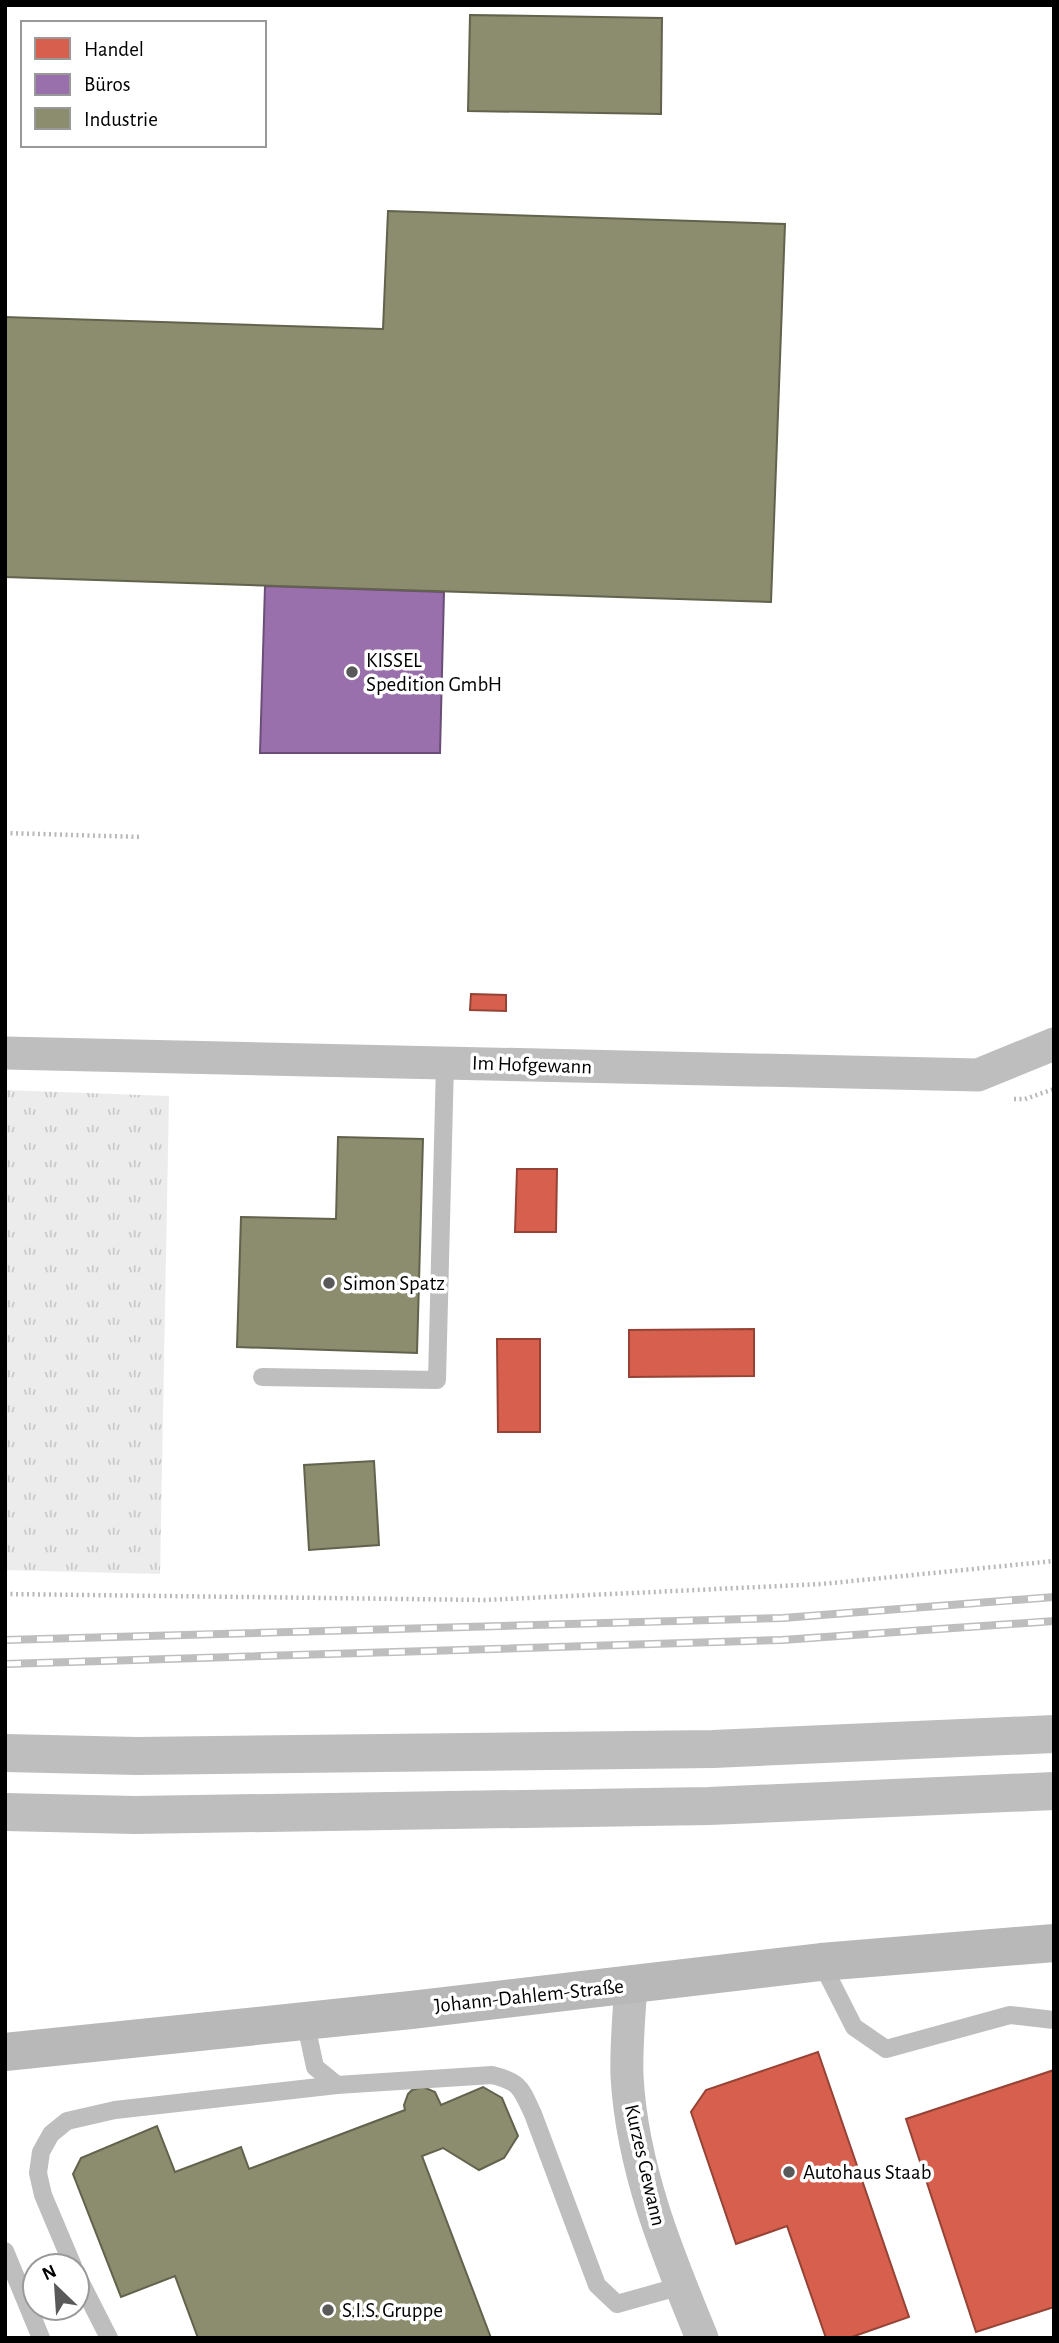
<svg xmlns="http://www.w3.org/2000/svg" width="1059" height="2343" font-family="'Alegreya Sans',sans-serif">
  <style>
    .grass { fill: url(#grass-tufts) }
    .shops { fill: #d6604d; stroke: #964336; stroke-width: 2 }
    .offices { fill: #9970ab; stroke: #6b4e78; stroke-width: 2 }
    .industry { fill: #8c8c6e; stroke: #62624d; stroke-width: 2 }
    .lines { fill: none; stroke-linecap: round; stroke-linejoin: round }
    .path { stroke: #b9b9b9; stroke-width: 4.5; stroke-dasharray: 2 3.5; stroke-linecap: butt }
    .lane { stroke: #bebebe; stroke-width: 18 }
    .street { stroke: #bebebe; stroke-width: 33 }
    .secondary { stroke: #b8b8b8; stroke-width: 38 }
    .highway { stroke: #bebebe; stroke-width: 38 }
    .rail-casing { stroke: #bebebe; stroke-width: 8 }
    .rail { stroke: #fff; stroke-width: 5; stroke-dasharray: 16; stroke-linecap: butt }
    .poi-dot { fill: #595959; stroke: #fff; stroke-width: 2.5 }
    .labels { text-anchor: middle; dominant-baseline: central; stroke-width: 7; stroke-linejoin: round; paint-order: stroke }
    .poi-label { font-size: 21px; fill: #000; stroke: #fff; text-anchor: start }
    .street-label { font-size: 21px; fill: #000; stroke: #fff }
  </style>
  <defs>
    <pattern id="grass-tufts" width="24" height="20" patternUnits="userSpaceOnUse" patternTransform="scale(1.75)"><rect width="24" height="20" fill="#ececec"/><path d="M3 7l-1-3M5 7V3M7 7l1-3M15 17l-1-3M17 17v-4M19 17l1-3" fill="none" stroke="#c9c9c9"/></pattern>
  </defs>
  <rect width="100%" height="100%" fill="#fff"/>
  <polygon class="grass" points="5,1090 169,1096 160,1574 5,1570"/>
  <g class="shops">
    <polygon points="471,994 506,995 506,1011 470,1010"/>
    <polygon points="517,1169 557,1169 556,1232 515,1232"/>
    <polygon points="754,1329 754,1376 629,1377 629,1330"/>
    <polygon points="497,1339 540,1339 540,1432 498,1432"/>
    <polygon points="818,2052 909,2317 849,2338 826,2338 787,2226 736,2244 691,2112 706,2090"/>
    <polygon points="1054,2070 1054,2307 976,2332 906,2119"/>
  </g>
  <polygon class="offices" points="265,586 444,592 440,753 260,753"/>
  <g class="industry">
    <polygon points="470,15 662,18 661,114 468,111"/>
    <polygon points="388,211 785,224 771,602 5,577 5,317 383,329"/>
    <polygon points="338,1137 423,1139 417,1353 237,1347 241,1217 336,1219"/>
    <polygon points="374,1461 379,1545 309,1550 304,1465"/>
    <polygon points="423,2087 435,2092 441,2105 483,2087 502,2098 518,2136 504,2158 479,2170 443,2148 422,2156 491,2338 198,2338 175,2276 121,2297 73,2174 81,2158 157,2126 175,2172 241,2147 249,2169 405,2110 404,2105 408,2094 412,2090"/>
  </g>
  <g class="lines">
    <g class="path">
      <polyline points="5,833 142,837"/>
      <polyline points="1014,1099 1025,1099 1054,1089"/>
      <polyline points="5,1594 485,1600 822,1584 1054,1561"/>
    </g>
    <g class="lane">
      <polyline points="262,1377 437,1380 445,1063"/>
      <polyline points="821,1962 854,2027 886,2049 1010,2015 1054,2020"/>
      <path d="M305,2020L315,2067L337,2085L492,2075C521,2082 521,2089 533,2114L597,2285L617,2304L681,2286"/>
      <polyline points="5,2251 41,2338"/>
      <polyline points="73,2266 43,2195 38,2173 41,2152 51,2134 67,2121 115,2110 337,2085"/>
      <polyline points="77,2275 109,2338"/>
    </g>
    <g class="street">
      <polyline points="5,1053 978,1075 1054,1044"/>
      <path d="M631,1985C629,2015 626,2046 627,2076C632,2168 667,2253 702,2338"/>
    </g>
    <polyline class="secondary" points="5,2052 411,2010 821,1962 1054,1943"/>
    <g class="highway">
      <polyline points="5,1753 137,1756 713,1749 1054,1734"/>
      <polyline points="5,1812 135,1815 709,1806 1054,1791"/>
    </g>
    <defs>
      <g id="rail">
        <polyline points="5,1640 783,1618 1054,1597"/>
        <polyline points="5,1664 782,1640 1054,1621"/>
      </g>
    </defs>
    <use href="#rail" class="rail-casing"/>
    <use href="#rail" class="rail"/>
  </g>
  <g class="poi-dot">
    <circle cx="352" cy="672" r="7"/>
    <circle cx="329" cy="1283" r="7"/>
    <circle cx="789" cy="2172" r="7"/>
    <circle cx="328" cy="2310" r="7"/>
  </g>
  <g class="labels">
    <g class="poi-label">
      <text x="366" y="660">KISSEL<tspan x="366" dy="24">Spedition GmbH</tspan></text>
      <text x="343" y="1283">Simon Spatz</text>
      <text x="803" y="2172">Autohaus Staab</text>
      <text x="342" y="2310">S.I.S. Gruppe</text>
    </g>
    <g class="street-label">
      <text transform="translate(532 1065) rotate(2)">Im Hofgewann</text>
      <text transform="translate(529 1996) rotate(-6)">Johann-Dahlem-Straße</text>
      <text transform="translate(645 2165) rotate(77)">Kurzes Gewann</text>
    </g>
  </g>
  <rect width="1059" height="2343" fill="none" stroke="#000000" stroke-width="14"/>
  <rect x="21" y="21" width="245" height="126" fill="#ffffff" stroke="#999999" stroke-width="2"/>
  <rect x="35" y="38" width="35" height="21" fill="#d6604d" stroke="#999999" stroke-width="2"/>
  <text x="84" y="56" font-size="21" fill="#000000">Handel</text>
  <rect x="35" y="74" width="35" height="21" fill="#9970ab" stroke="#999999" stroke-width="2"/>
  <text x="84" y="91" font-size="21" fill="#000000">Büros</text>
  <rect x="35" y="108" width="35" height="21" fill="#8c8c6e" stroke="#999999" stroke-width="2"/>
  <text x="84" y="126" font-size="21" fill="#000000">Industrie</text>
  <g transform="translate(56 2287) rotate(335)"><circle r="33" fill="#ffffff" stroke="#999999" stroke-width="2"/>
  <path d="M0-5L12 26L0 18L-12 26Z" fill="#595959"/>
  <text y="-10" font-size="19" font-weight="bold" text-anchor="middle" fill="#000000">N</text>
  </g>
</svg>
